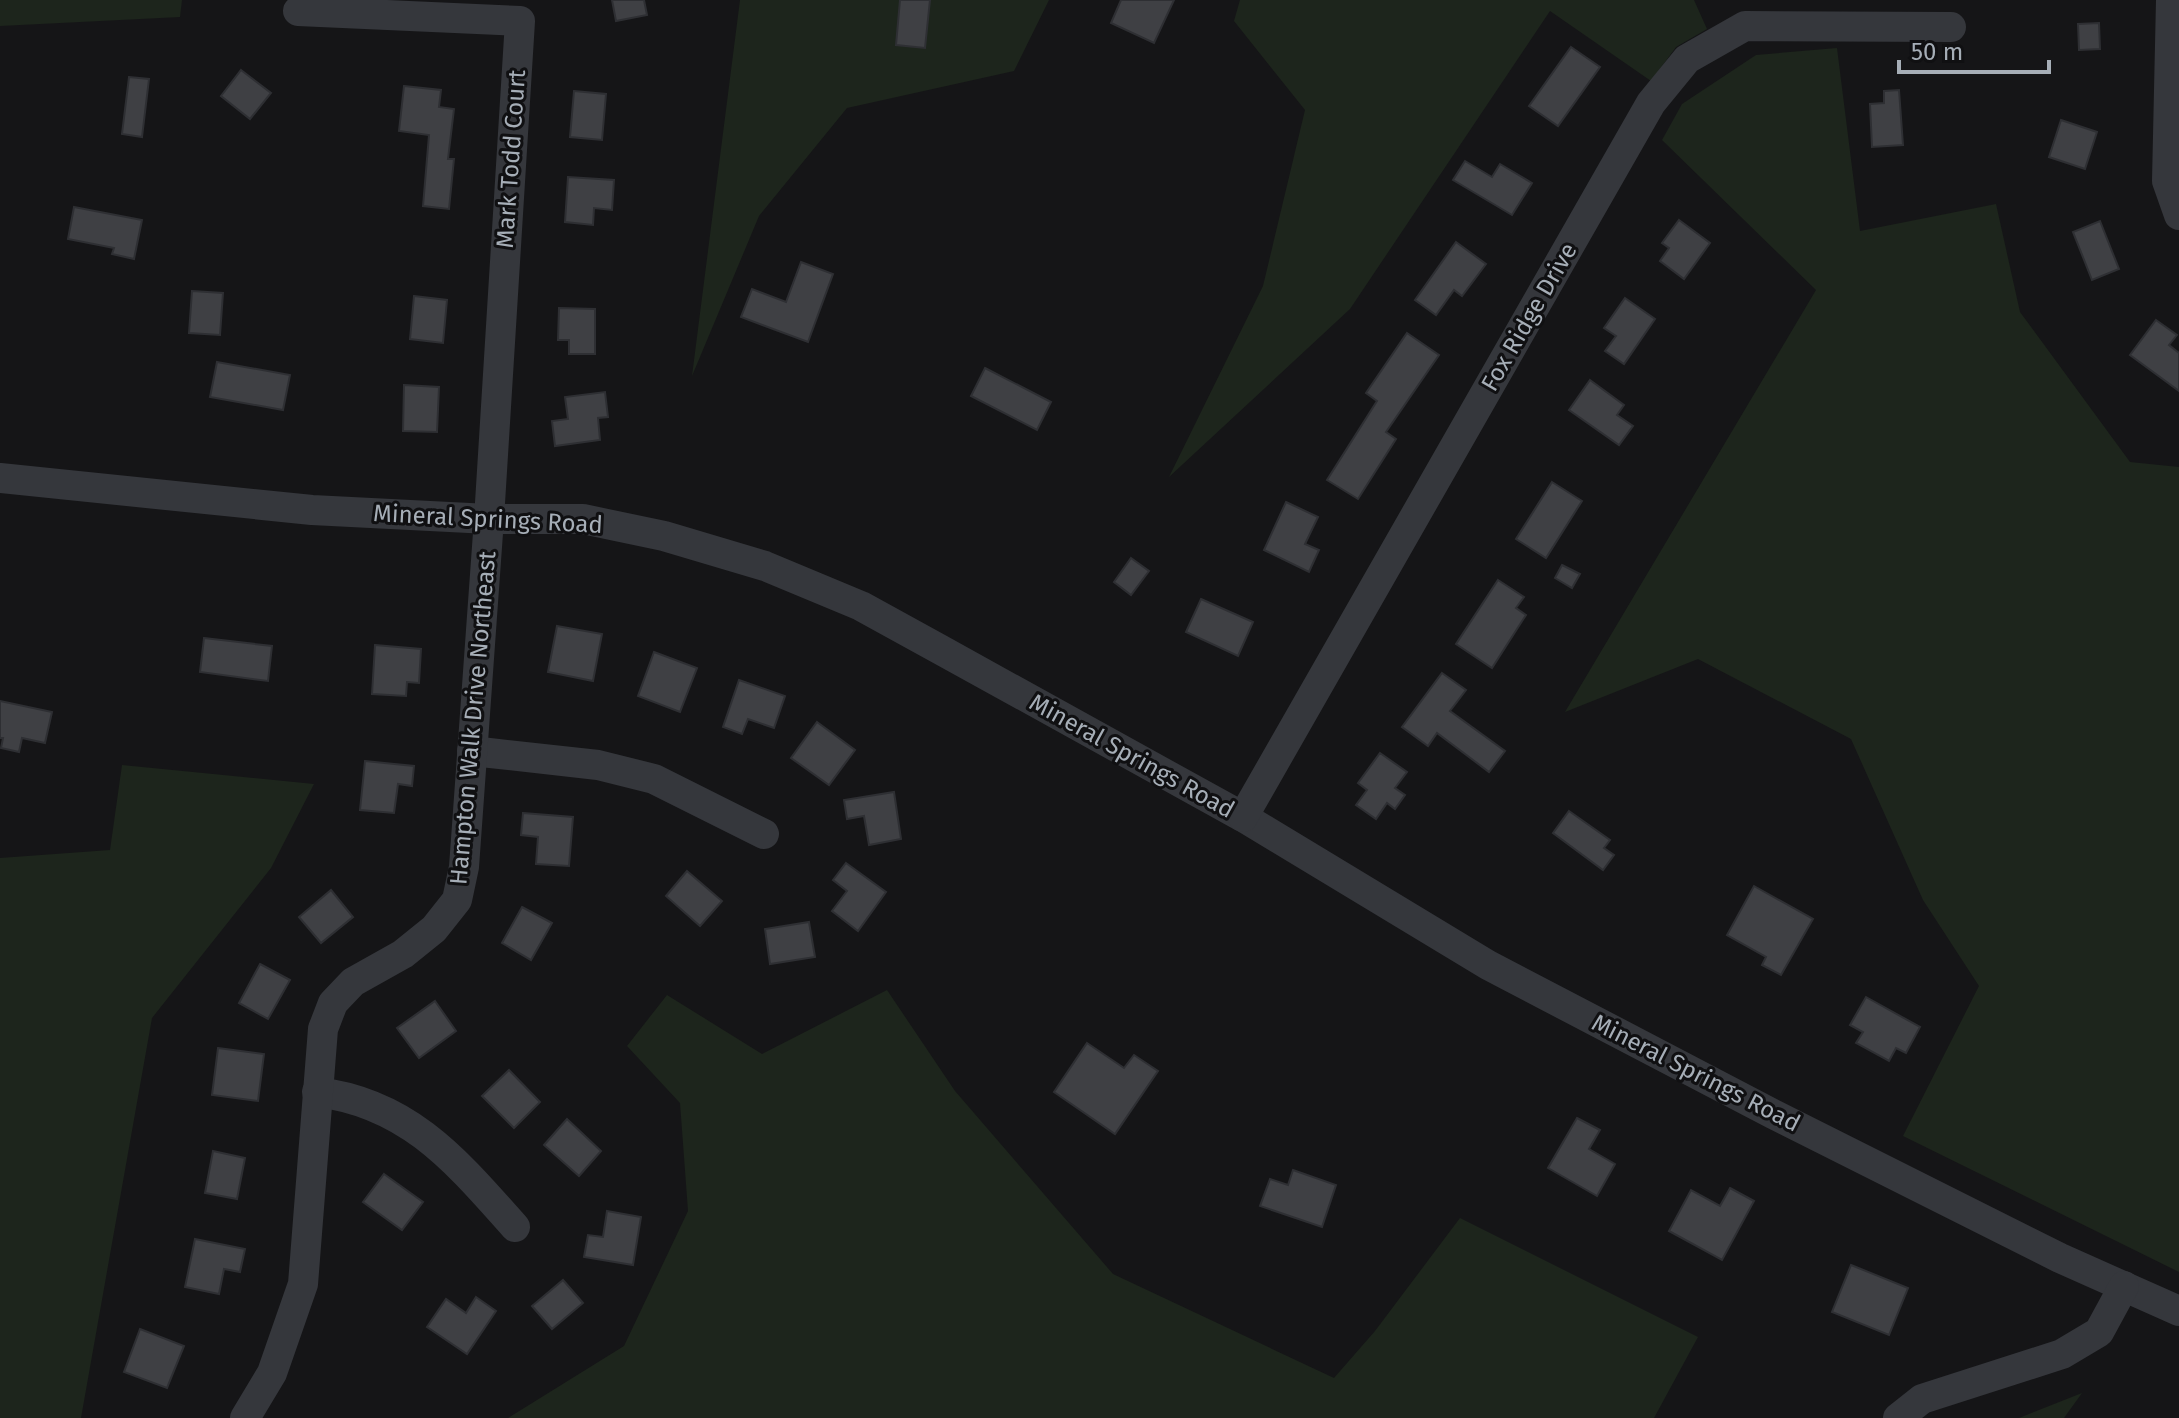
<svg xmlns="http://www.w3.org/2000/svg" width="2179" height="1418" font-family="'Fira Sans',sans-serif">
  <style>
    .green { fill: #1d251c }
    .building { fill: #3f4044; stroke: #2e2f33; stroke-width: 2 }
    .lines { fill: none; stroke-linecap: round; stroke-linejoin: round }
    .minor { stroke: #35373c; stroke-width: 30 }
    .labels { text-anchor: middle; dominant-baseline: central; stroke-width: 6; stroke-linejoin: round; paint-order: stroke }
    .street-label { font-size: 24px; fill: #a6aeb7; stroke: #101012 }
  </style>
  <rect width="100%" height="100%" fill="#151517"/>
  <g class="green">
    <polygon points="0,0 182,0 180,17 0,26"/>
    <polygon points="740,0 1049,0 1014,71 847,108 759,216 692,376"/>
    <polygon points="1240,0 1694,0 1707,29 1676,47 1651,81 1550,11 1350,309 1169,477 1263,286 1305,110 1234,21"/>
    <polygon points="1837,48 1860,231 1996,204 2020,312 2130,462 2179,467 2179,1272 1903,1136 1979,986 1923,900 1851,739 1698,659 1565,712 1816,290 1662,140 1682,104 1756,55"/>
    <polygon points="122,765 314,784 271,868 152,1018 81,1418 0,1418 0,858 110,850"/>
    <polygon points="887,990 955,1091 1113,1274 1334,1378 1375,1331 1460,1218 1698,1337 1654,1418 508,1418 624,1346 688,1211 680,1103 627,1046 667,995 762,1054"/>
    <polygon points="2082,1393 2064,1418 2019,1418"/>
  </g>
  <g class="building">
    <polygon points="612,0 644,0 647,15 616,21"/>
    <polygon points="900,0 930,0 925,48 896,45"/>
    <polygon points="1121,0 1174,0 1154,43 1111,23"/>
    <polygon points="2099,23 2100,49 2079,50 2078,24"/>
    <polygon points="1571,47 1600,67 1558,126 1529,106"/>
    <polygon points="241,70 271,93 250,119 221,96"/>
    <polygon points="129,77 149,79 142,137 122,134"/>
    <polygon points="404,86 441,90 439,107 454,109 448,159 454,159 449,209 423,206 429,135 399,131"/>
    <polygon points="1899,90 1903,145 1872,147 1870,104 1884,103 1884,91"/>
    <polygon points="574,91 606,94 602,140 570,137"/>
    <polygon points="2061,120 2097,132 2085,169 2049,157"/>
    <polygon points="1465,161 1492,177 1500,164 1532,183 1512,215 1453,180"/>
    <polygon points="568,177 614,180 612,210 594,208 593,225 565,222"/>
    <polygon points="74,207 142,220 134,259 112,254 114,248 68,239"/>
    <polygon points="1679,220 1710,243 1684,279 1660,261 1669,248 1662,243"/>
    <polygon points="2100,221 2119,269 2092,280 2073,232"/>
    <polygon points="1456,242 1486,264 1462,296 1454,290 1436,315 1415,300"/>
    <polygon points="801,262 833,274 808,342 741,317 752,289 786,302"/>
    <polygon points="192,291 223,293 220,335 189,333"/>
    <polygon points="414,296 447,300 443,343 410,339"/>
    <polygon points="1625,298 1655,319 1624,364 1605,351 1616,336 1604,328"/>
    <polygon points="559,308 595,309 595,354 569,354 569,340 558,340"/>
    <polygon points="2156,320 2177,335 2169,345 2179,353 2179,391 2130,355"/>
    <polygon points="1407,333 1439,355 1386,432 1396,439 1358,499 1327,480 1377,401 1366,393"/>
    <polygon points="217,362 290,375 283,410 210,397"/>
    <polygon points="985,368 1051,402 1037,430 971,396"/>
    <polygon points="1590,380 1624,405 1617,415 1633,426 1619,445 1569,410"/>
    <polygon points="404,385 439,387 437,432 403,431"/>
    <polygon points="605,392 608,417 598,418 600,440 555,446 552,421 568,419 565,397"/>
    <polygon points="1552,482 1582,501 1546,558 1516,539"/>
    <polygon points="1286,502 1318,517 1305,544 1319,550 1309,572 1264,550"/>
    <polygon points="1131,558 1149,571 1131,595 1114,582"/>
    <polygon points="1562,565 1580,574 1572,588 1555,578"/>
    <polygon points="1498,580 1524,597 1516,608 1526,615 1492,668 1456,644"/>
    <polygon points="1201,599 1253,622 1238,656 1186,632"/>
    <polygon points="557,626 602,634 593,681 548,672"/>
    <polygon points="204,638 272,646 268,681 200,672"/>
    <polygon points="375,645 421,649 419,683 407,682 406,696 372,694"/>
    <polygon points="654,652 697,668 680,712 638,696"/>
    <polygon points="1442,673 1466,690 1450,711 1505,751 1489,772 1437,733 1428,746 1402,727"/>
    <polygon points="739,680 785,696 774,728 748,719 742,734 723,727"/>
    <polygon points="0,701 52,712 45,743 22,738 19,752 1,748 3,738 0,738"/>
    <polygon points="817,722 855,750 829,785 791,758"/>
    <polygon points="1380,753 1407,772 1395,788 1405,795 1395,809 1387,803 1376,819 1356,805 1367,790 1358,783"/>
    <polygon points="365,761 414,766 412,786 398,784 394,813 360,810"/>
    <polygon points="894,792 901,839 869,845 864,816 847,819 844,800"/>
    <polygon points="1569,811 1610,840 1604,848 1614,855 1603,870 1553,833"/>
    <polygon points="523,813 573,817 569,866 536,864 538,837 521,835"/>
    <polygon points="846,863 886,892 858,931 832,911 847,891 833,880"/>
    <polygon points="687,871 722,901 700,926 666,896"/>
    <polygon points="1754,886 1813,919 1781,975 1762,965 1766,957 1727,935"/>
    <polygon points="331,890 353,917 321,943 299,917"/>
    <polygon points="522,907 552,923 531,960 502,943"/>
    <polygon points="809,922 815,957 770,964 765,929"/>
    <polygon points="260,964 290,980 268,1019 239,1003"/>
    <polygon points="1866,997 1920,1027 1906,1053 1896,1048 1889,1061 1856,1043 1863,1032 1850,1025"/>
    <polygon points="435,1001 456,1031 419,1058 397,1028"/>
    <polygon points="1087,1043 1124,1068 1134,1055 1158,1071 1115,1134 1054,1092"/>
    <polygon points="218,1048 264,1054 258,1101 212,1095"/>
    <polygon points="509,1070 540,1102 514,1128 482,1096"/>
    <polygon points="1577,1118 1600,1130 1589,1149 1615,1164 1597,1196 1548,1168"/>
    <polygon points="567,1119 601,1151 579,1176 544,1145"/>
    <polygon points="213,1151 245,1158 237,1199 205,1193"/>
    <polygon points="1293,1170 1336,1185 1322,1227 1260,1206 1270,1179 1288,1185"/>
    <polygon points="384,1174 423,1202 402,1230 363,1202"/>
    <polygon points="1730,1188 1754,1201 1722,1260 1669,1231 1691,1190 1720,1206"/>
    <polygon points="607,1211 641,1217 633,1265 584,1257 588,1235 603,1237"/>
    <polygon points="195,1239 245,1249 240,1272 224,1269 219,1294 185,1287"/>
    <polygon points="1851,1265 1908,1288 1889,1335 1832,1312"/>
    <polygon points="563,1280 583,1303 552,1329 532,1306"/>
    <polygon points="476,1297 496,1311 467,1354 427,1327 446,1299 466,1313"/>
    <polygon points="140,1329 184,1346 167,1388 124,1372"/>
  </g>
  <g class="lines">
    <g class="minor">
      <polyline points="2171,0 2167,181 2179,215"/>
      <polyline points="0,478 312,510 489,519 583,519 664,536 765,566 861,606 941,650 1243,817 1488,965 1773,1114 2060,1258 2179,1311"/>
      <polyline points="472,751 598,765 654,779 764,834"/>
      <polyline points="1243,817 1651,103 1687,59 1745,26 1951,27"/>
      <path d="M317,1092C409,1103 457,1162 515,1227"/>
      <polyline points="245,1418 272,1373 303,1284 323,1029 333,1003 353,982 403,954 434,929 457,900 464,867 489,519 520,21 298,11"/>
      <polyline points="1898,1418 1922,1399 2062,1354 2099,1332 2124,1286"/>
    </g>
  </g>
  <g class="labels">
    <g class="street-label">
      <text transform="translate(511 159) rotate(-86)">Mark Todd Court</text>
      <text transform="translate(1529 317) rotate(-60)">Fox Ridge Drive</text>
      <text transform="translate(488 519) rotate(3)">Mineral Springs Road</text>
      <text transform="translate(473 718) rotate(-85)">Hampton Walk Drive Northeast</text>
      <text transform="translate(1132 756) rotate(29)">Mineral Springs Road</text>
      <text transform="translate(1696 1073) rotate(27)">Mineral Springs Road</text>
    </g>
  </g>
  <path d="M1899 60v12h150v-12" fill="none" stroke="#a6aeb7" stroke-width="4"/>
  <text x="1911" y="60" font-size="24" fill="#a6aeb7" stroke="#101012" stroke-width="6" paint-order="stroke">50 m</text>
</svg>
